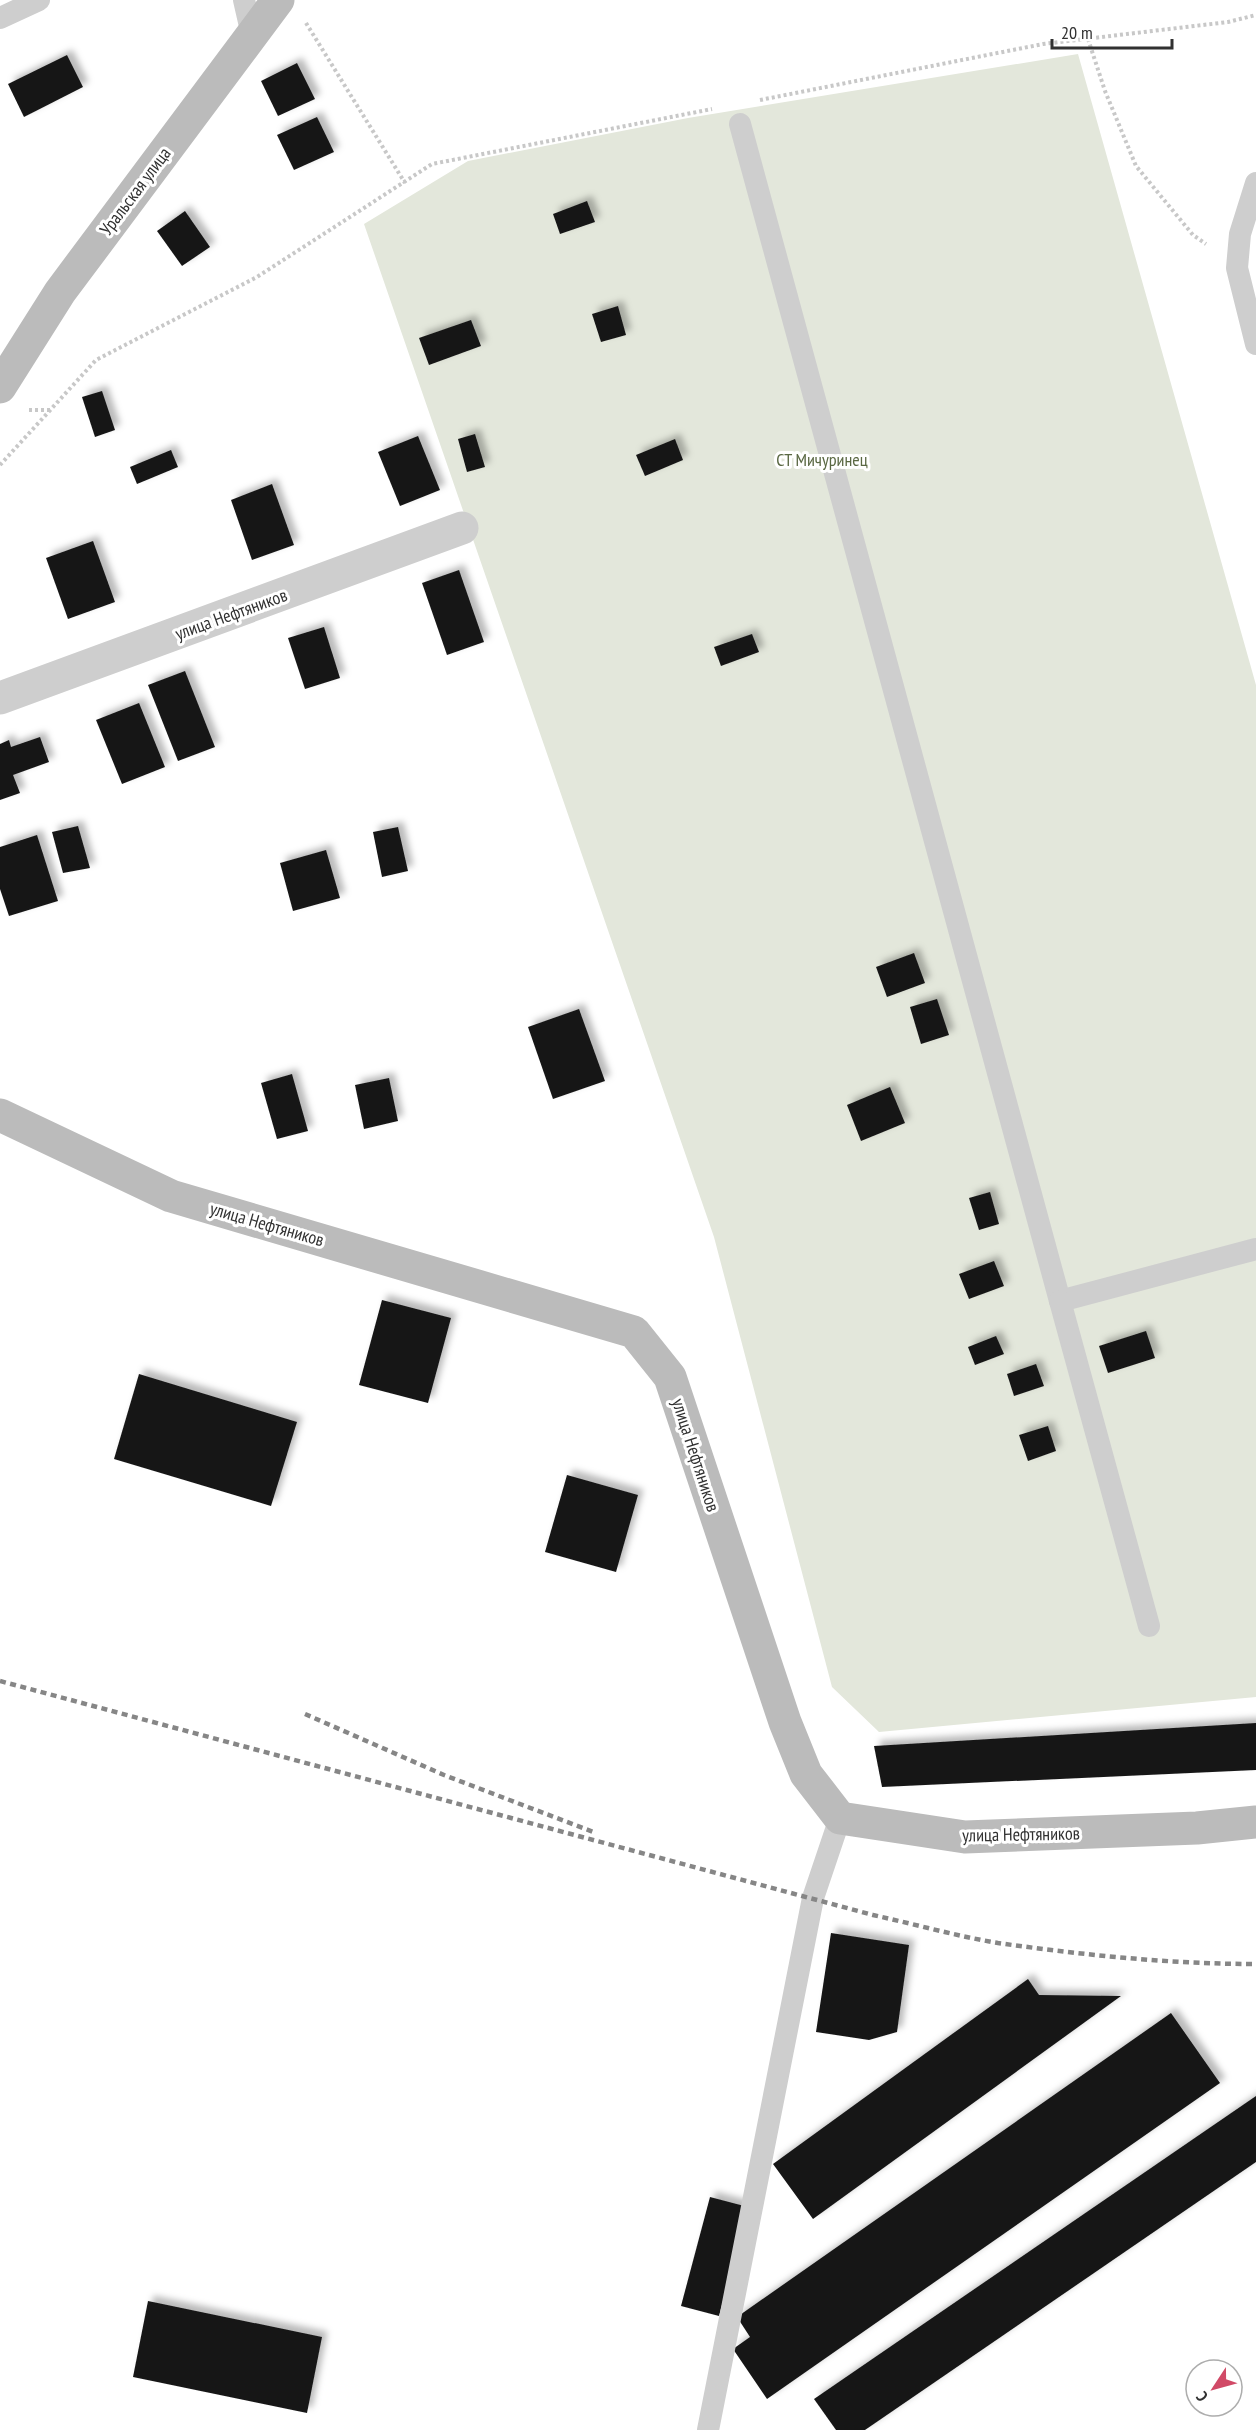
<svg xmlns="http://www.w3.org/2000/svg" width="1256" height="2430" font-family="'PT Sans Narrow',sans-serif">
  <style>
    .green { fill: #e3e7db }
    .building { fill: #181818; filter: url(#shadow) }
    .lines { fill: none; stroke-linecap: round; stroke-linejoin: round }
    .path { stroke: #c8c8c8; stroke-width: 4; stroke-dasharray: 3 3; stroke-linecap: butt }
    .lane { stroke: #cecece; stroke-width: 22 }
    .street { stroke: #cecece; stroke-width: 33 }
    .secondary { stroke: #bbb; stroke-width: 33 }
    .rail { stroke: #868686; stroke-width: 4.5; stroke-dasharray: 6 4.5; stroke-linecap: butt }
    .labels { text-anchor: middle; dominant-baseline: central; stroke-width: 6; stroke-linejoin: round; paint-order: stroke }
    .street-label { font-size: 18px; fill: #313131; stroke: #fff }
    .park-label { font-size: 18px; fill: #5a6843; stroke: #fff }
  </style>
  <defs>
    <filter id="shadow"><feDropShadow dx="5.5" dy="-5.5" stdDeviation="3" flood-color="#0004"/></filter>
  </defs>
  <rect width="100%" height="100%" fill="#fff"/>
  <polygon class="green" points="1078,54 1256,685 1256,1697 879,1732 832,1687 714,1237 364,224 468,161 688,118"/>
  <g class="building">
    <polygon points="67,55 83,87 24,117 8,84"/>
    <polygon points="297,63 315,99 278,116 261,81"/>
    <polygon points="317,117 334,152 294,170 277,135"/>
    <polygon points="587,201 595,222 560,234 553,214"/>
    <polygon points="185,211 210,247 182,266 157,231"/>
    <polygon points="618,306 626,335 601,342 592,314"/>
    <polygon points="471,320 481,346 429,365 419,338"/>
    <polygon points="102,391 115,430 95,437 82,397"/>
    <polygon points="475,434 485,467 467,472 458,439"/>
    <polygon points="418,436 440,490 400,506 378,452"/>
    <polygon points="675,439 683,460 645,476 636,455"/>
    <polygon points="171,450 178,467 137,484 130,467"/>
    <polygon points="272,484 294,545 252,560 231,500"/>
    <polygon points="93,541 115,602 68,619 46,558"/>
    <polygon points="459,570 484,642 447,655 422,583"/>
    <polygon points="324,627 340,678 305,689 288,638"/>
    <polygon points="752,634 759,652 721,666 714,647"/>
    <polygon points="185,671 215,747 178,761 148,685"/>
    <polygon points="139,703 165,767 122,784 96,720"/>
    <polygon points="40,737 49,762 13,775 20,793 0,800 0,744 9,740 11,747"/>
    <polygon points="78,826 90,868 63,873 52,832"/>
    <polygon points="398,827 408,871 382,877 373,832"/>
    <polygon points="37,835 58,901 9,916 0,889 0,847"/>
    <polygon points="326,850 340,898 293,911 280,863"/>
    <polygon points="914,953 925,983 887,997 876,967"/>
    <polygon points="937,999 949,1035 921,1044 910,1007"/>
    <polygon points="579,1009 605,1081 553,1099 528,1027"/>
    <polygon points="292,1074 308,1131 277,1139 261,1083"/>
    <polygon points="389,1078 398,1121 364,1129 355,1085"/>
    <polygon points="890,1087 905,1123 861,1141 847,1105"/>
    <polygon points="990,1192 999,1224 979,1230 969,1198"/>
    <polygon points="994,1261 1004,1286 969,1299 959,1274"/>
    <polygon points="382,1300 451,1318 428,1403 359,1385"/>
    <polygon points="1146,1331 1155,1358 1108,1373 1099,1346"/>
    <polygon points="996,1336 1004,1354 975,1365 968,1347"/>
    <polygon points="1036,1364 1044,1386 1014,1396 1007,1374"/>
    <polygon points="139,1374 297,1422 271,1506 114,1459"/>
    <polygon points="1048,1426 1056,1451 1028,1461 1019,1435"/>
    <polygon points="567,1475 638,1495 616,1572 545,1552"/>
    <polygon points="1256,1723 1256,1770 882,1787 874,1746"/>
    <polygon points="831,1933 909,1945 897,2032 869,2040 816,2032"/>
    <polygon points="1028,1979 1039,1995 1121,1996 813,2219 773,2164"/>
    <polygon points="1171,2013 1220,2083 767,2399 733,2349 750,2337 737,2317"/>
    <polygon points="1256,2096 1256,2162 865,2430 836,2430 814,2399"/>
    <polygon points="710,2197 748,2207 719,2316 681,2306"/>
    <polygon points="148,2301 322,2337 307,2413 133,2377"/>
  </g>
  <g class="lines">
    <g class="path">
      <polyline points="306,23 405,183"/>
      <polyline points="1088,39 1105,91 1136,166 1193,235 1206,244"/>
      <polyline points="760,100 1043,44 1228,22 1256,15"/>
      <polyline points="29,410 51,410"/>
      <polyline points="0,465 96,360 257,277 432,164 712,109"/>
    </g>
    <g class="lane">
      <polyline points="244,0 252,35"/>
      <polyline points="0,18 39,0"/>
      <polyline points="740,124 1060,1301 1256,1249"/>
      <polyline points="1256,183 1240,234 1237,268 1256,344"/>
      <polyline points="1060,1301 1149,1626"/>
      <polyline points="708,2430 813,1898 840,1818"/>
    </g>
    <polyline class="street" points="0,698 462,528"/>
    <g class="secondary">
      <polyline points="0,387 60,292 278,0"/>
      <polyline points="0,1115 171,1196 634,1332 670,1377 785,1722 806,1774 840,1818 965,1837 1197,1828 1256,1822"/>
    </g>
    <g class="rail">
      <path d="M0,1681L873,1915C914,1924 956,1936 998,1943C1084,1955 1169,1964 1256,1964"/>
      <polyline points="305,1714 444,1775 596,1833"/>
    </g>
  </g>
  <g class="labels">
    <g class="street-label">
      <text transform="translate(135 191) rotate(-53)">Уральская улица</text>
      <text transform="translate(231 614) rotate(-20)">улица Нефтяников</text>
      <text transform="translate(267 1224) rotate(16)">улица Нефтяников</text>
      <text transform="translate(696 1455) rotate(72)">улица Нефтяников</text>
      <text transform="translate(1021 1834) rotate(-1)">улица Нефтяников</text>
    </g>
    <g class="park-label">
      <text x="822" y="459">СТ Мичуринец</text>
    </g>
  </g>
  <g transform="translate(1214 2388) rotate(234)"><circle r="28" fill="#ffffff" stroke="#adadad" stroke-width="1.5"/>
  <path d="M0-4.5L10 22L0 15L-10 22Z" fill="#d14a67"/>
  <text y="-9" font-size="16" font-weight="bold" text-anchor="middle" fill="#313131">С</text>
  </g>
  <path d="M1052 39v9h120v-9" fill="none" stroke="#313131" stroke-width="3"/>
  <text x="1061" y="39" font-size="18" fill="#313131" stroke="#ffffff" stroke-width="4.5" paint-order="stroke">20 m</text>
</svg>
